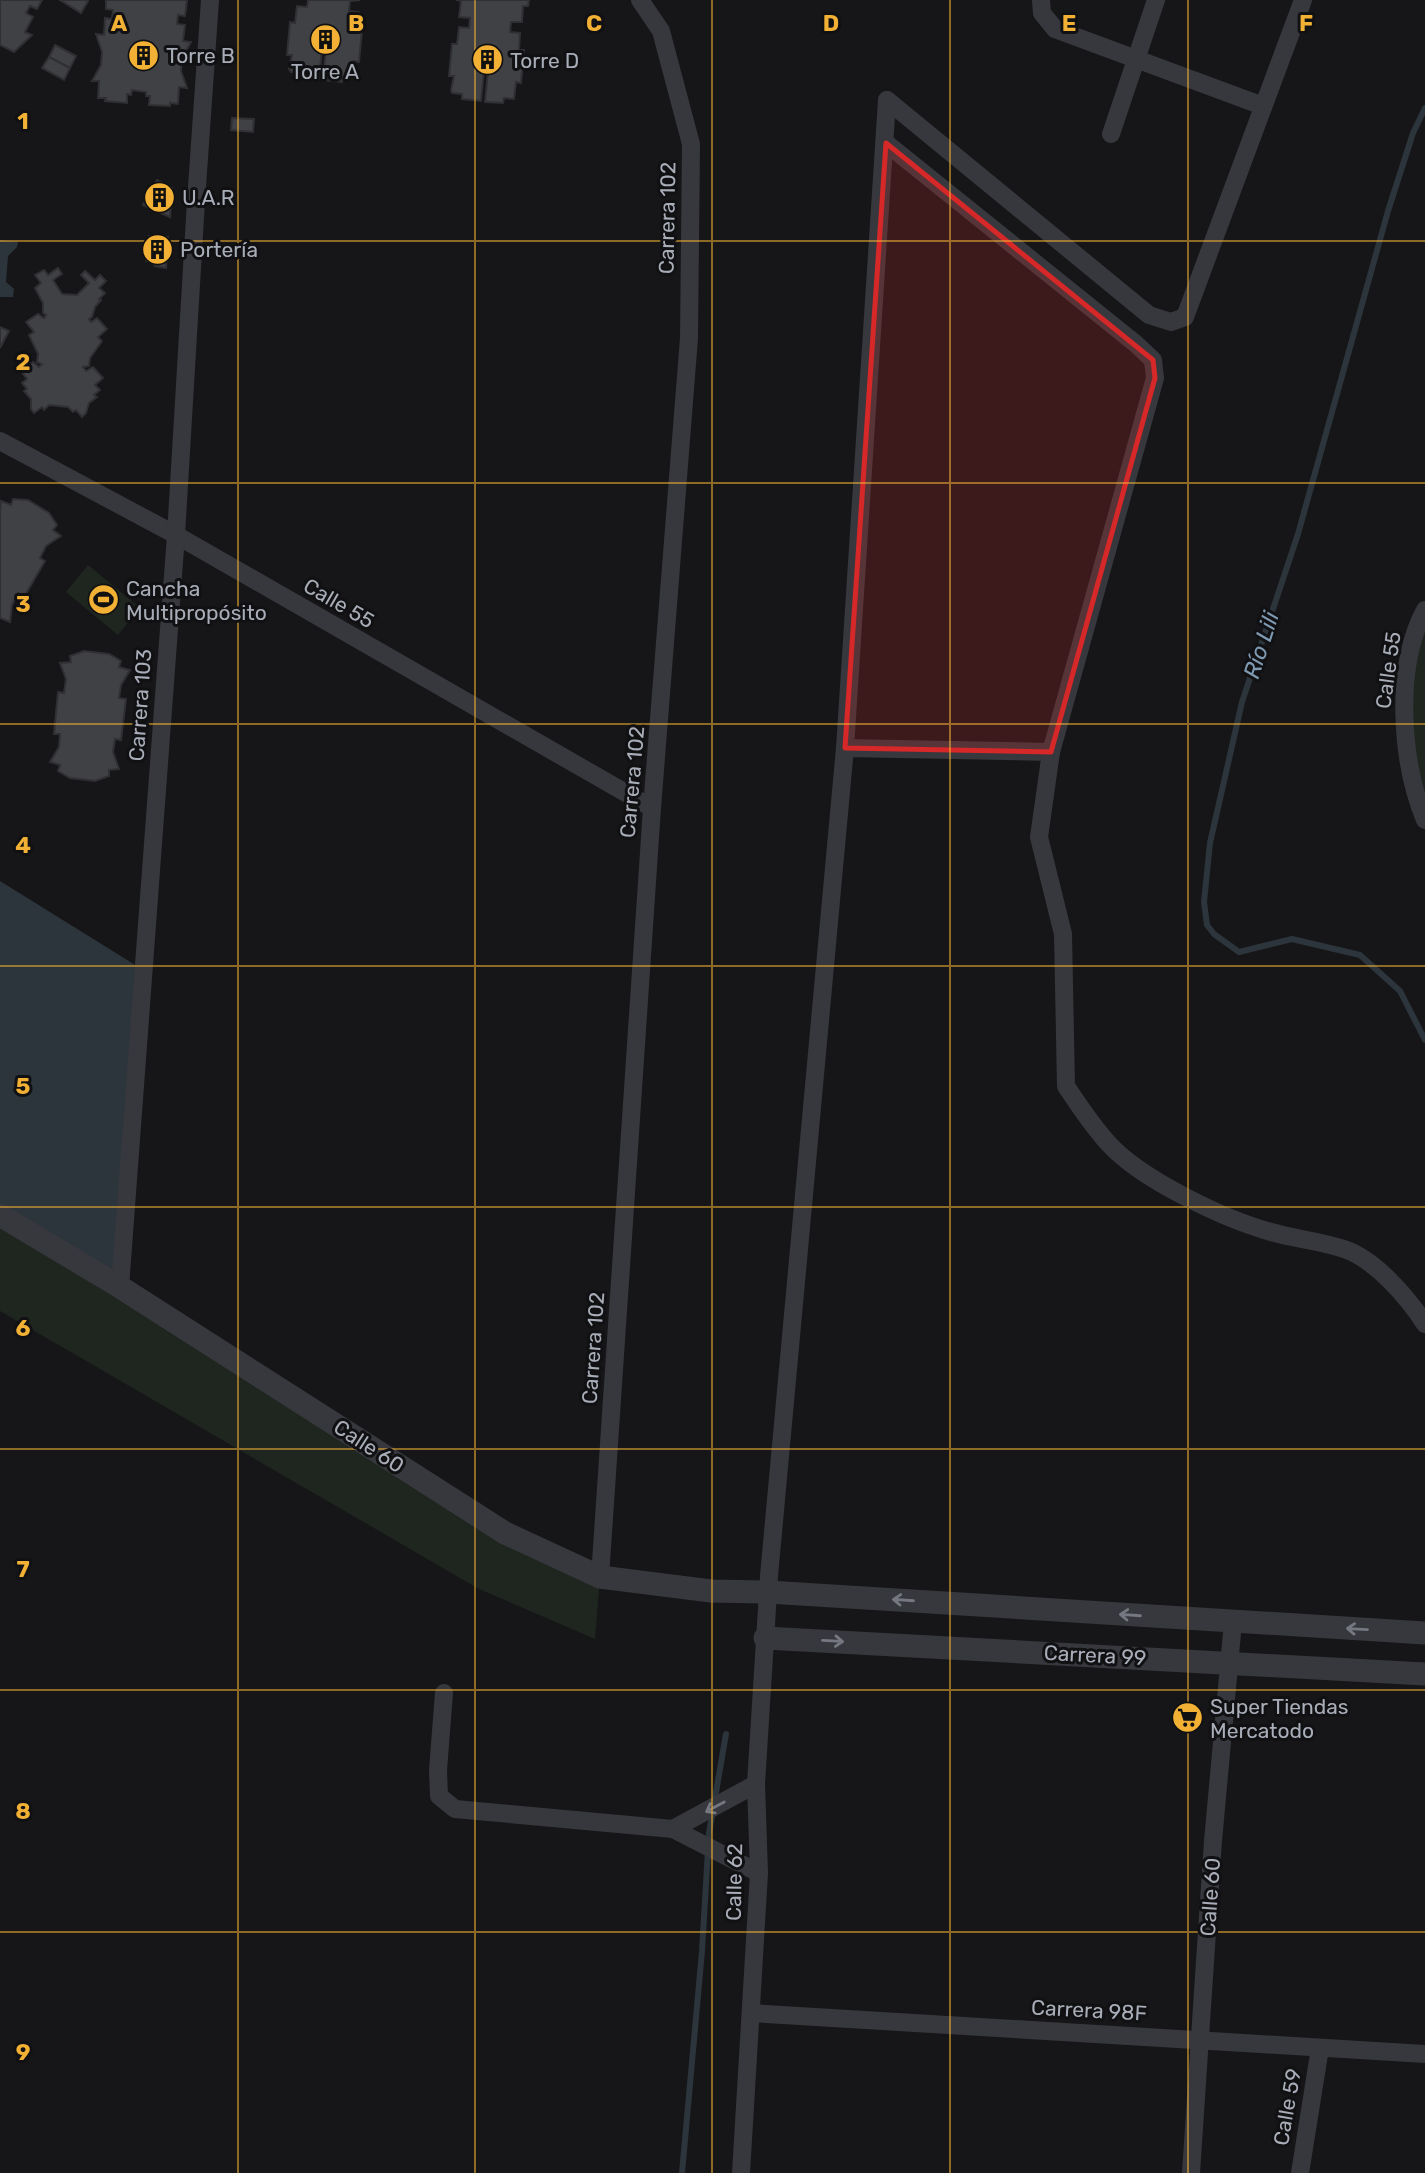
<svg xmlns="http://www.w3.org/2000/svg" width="1425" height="2173" font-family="Rubik,sans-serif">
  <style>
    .green { fill: #1e261f }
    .water { fill: #2c353c }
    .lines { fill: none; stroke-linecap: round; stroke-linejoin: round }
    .stream { stroke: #2c353c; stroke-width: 6 }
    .building { fill: #404145; stroke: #303034; stroke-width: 2 }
    .minor { stroke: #37383d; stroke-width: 18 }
    .tertiary { stroke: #37383d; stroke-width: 23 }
    .oneway { stroke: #757881 }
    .marked { fill: #d62828; fill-opacity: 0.2; stroke: #d62828; stroke-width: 5; stroke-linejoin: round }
    .grid { fill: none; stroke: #f2b134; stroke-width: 2; stroke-opacity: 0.55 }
    .labels { text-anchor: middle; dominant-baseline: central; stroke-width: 6; stroke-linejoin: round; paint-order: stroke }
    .poi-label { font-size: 21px; fill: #a8adb8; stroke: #111113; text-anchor: start }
    .street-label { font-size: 21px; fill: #a8adb8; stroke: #111113 }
    .water-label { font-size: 23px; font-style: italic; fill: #7f9bb3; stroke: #111113 }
    .grid-label { font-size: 23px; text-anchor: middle; font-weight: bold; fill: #f2b134; stroke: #111113; stroke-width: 6; stroke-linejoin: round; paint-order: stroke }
  </style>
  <rect width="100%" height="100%" fill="#161618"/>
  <g class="green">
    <polygon points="88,565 140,608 118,635 66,592"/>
    <polygon points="1425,610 1425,820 1404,734"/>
    <polygon points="0,1216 600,1577 595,1639 479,1589 0,1311"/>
  </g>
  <g class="water">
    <polygon points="0,240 18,242 17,247 8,256 6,282 14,289 13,297 0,297"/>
    <polygon points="0,881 140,968 120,1287 0,1215"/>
  </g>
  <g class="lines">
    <g class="stream">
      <polyline points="1425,108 1413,133 1388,211 1298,534 1242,702 1210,843 1204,902 1207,925 1214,934 1239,952 1292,939 1360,955 1400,991 1425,1040"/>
      <polyline points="682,2173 702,1951 709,1833 726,1734"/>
    </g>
  </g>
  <g class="building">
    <polygon points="0,0 42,0 37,9 30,6 26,13 33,17 25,32 32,35 14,52 0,45"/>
    <polygon points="60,0 85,0 88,1 81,13"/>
    <polygon points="106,0 187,0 185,16 178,15 177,24 185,25 183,41 191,42 182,58 181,71 187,88 179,87 178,104 170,103 170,106 149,105 150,96 146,96 146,92 132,90 131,95 127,94 127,103 105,101 106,98 98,98 99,81 92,81 101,65 102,52 96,34 104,35 105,18 112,19 113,10 106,9"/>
    <polygon points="308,0 360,0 350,1 349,11 359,12 360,15 358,29 362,30 359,62 354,61 353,78 342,77 342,82 323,80 326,50 322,49 319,79 301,78 301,73 291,72 289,69 292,55 287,55 290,22 295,23 297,6 307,7"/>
    <polygon points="456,0 529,0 528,6 523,6 522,22 511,22 510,32 520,33 519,50 524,50 521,83 516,82 514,99 504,98 503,103 485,102 488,71 484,70 481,101 462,99 462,94 452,93 451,90 454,76 449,76 452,44 457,44 459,27 469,28 470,18 459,17 461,1"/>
    <polygon points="55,45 76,56 70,68 49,57"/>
    <polygon points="49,57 70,68 64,80 42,68"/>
    <polygon points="232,118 254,119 253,132 231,130"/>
    <polygon points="157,180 172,188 170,217 143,205"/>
    <polygon points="149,236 168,237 166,268 155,266 152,262 146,261"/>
    <polygon points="58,268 62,274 53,280 62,294 77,295 89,283 81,275 85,271 95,280 100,275 106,281 99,288 105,293 99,299 101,300 95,307 92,317 89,319 91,322 97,318 107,329 98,337 102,341 90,358 89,366 83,367 86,371 93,367 103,378 95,385 100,390 94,395 97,397 89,403 86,413 82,417 76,410 73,412 68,407 49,405 44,410 42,407 34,413 31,409 31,399 24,391 27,389 22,383 27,379 21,371 33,362 39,367 42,364 37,362 38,354 29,335 34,332 26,322 38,314 44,318 46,315 43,313 43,303 35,288 41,283 35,275 44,270 48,275"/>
    <polygon points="0,327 9,331 0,348"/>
    <polygon points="13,499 28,500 49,513 57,525 53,530 61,536 46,546 40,558 45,561 24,597 18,593 12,605 10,622 0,618 0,511 1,501 11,505"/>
    <polygon points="84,651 109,654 121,661 119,667 130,670 121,685 119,698 126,699 121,740 115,739 113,752 119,769 109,770 109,776 95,781 70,778 58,771 60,765 50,762 59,747 60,734 54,734 58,692 64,693 66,679 60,663 71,662 70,656"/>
  </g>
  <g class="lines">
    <g class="minor">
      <polyline points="1041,0 1042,13 1055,29 1263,106"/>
      <polyline points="887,100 1149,315 1171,322 1185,317 1303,0"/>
      <polyline points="1111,134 1156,0"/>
      <polyline points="0,441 176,535 652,808"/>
      <path d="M1425,610C1394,667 1401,762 1425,820"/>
      <polyline points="845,748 1051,752 1155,378 1153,360 1136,344 886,143"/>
      <path d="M1051,752L1039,837L1063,934L1066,1086C1079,1106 1092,1125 1108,1143C1140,1179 1224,1219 1271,1232C1295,1239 1320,1241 1344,1249C1375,1259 1408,1298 1425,1324"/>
      <polyline points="120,1287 176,535 196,201 210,0"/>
      <polyline points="600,1577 652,808 689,338 691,144 661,31 640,0"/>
      <polyline points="444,1693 438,1770 439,1796 455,1809 673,1829 759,1873"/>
      <polyline points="673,1829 756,1784"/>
      <polyline points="751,2013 1425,2054"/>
      <polyline points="741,2173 759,1873 756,1784 769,1576 845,748 887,100"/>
      <polyline points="1191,2173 1213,1841 1233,1622"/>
      <polyline points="1300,2173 1320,2048"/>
    </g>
    <g class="tertiary">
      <polyline points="0,1215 120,1287 505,1533 600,1577 711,1591 768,1592 1425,1633"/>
      <polyline points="765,1638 1425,1674"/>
    </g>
  </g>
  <defs><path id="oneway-shaft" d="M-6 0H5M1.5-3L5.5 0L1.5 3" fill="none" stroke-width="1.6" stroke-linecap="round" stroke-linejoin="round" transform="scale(1.75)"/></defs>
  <g class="oneway">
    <use href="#oneway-shaft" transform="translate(903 1600) rotate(-176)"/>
    <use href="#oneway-shaft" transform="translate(1130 1615) rotate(-176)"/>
    <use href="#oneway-shaft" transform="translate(1357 1629) rotate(-177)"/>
    <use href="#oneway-shaft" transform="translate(833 1641) rotate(3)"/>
    <use href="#oneway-shaft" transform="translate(715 1807) rotate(152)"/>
  </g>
  <path class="marked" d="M886,143L1153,360L1155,378L1051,752L845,748Z"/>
  <path class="grid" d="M238,0V2173M475,0V2173M712,0V2173M950,0V2173M1188,0V2173M0,241H1425M0,483H1425M0,724H1425M0,966H1425M0,1207H1425M0,1449H1425M0,1690H1425M0,1932H1425"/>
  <defs>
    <symbol id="building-disc" viewBox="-11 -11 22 22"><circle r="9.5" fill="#f2b134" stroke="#111113"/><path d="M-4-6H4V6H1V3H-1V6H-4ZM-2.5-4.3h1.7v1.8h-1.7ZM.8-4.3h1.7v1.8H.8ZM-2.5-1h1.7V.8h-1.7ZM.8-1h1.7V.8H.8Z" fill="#111"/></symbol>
    <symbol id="stadium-disc" viewBox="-11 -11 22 22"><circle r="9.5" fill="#f2b134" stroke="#111113"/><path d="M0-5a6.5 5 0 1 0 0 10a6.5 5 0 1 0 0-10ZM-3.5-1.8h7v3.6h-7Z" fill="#111"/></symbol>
    <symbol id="supermarket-disc" viewBox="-11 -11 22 22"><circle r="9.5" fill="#f2b134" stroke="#111113"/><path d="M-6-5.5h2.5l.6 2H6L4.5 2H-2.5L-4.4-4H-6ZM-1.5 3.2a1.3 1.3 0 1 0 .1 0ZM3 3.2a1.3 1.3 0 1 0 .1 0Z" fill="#111"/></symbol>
  </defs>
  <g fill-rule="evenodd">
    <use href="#building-disc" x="308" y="22" width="35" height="35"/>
    <use href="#building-disc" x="126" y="38" width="35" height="35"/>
    <use href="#building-disc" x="470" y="42" width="35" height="35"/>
    <use href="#building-disc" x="142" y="180" width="35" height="35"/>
    <use href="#building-disc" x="140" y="232" width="35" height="35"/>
    <use href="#stadium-disc" x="86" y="582" width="35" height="35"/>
    <use href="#supermarket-disc" x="1170" y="1700" width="35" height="35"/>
  </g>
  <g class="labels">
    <g class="poi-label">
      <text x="166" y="55">Torre B</text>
      <text x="510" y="60">Torre D</text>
      <text x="325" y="71" text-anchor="middle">Torre A</text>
      <text x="182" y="197">U.A.R</text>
      <text x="180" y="249">Portería</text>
      <text x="126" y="588">Cancha<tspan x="126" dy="24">Multipropósito</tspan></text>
      <text x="1210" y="1706">Super Tiendas<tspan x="1210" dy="24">Mercatodo</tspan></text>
    </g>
    <g class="street-label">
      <text transform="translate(667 218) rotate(-89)">Carrera 102</text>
      <text transform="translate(339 603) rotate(30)">Calle 55</text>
      <text transform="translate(1388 670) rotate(-82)">Calle 55</text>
      <text transform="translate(140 705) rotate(-86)">Carrera 103</text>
      <text transform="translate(632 782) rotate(-85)">Carrera 102</text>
      <text transform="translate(593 1348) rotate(-86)">Carrera 102</text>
      <text transform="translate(369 1446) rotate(33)">Calle 60</text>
      <text transform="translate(1095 1655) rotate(3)">Carrera 99</text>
      <text transform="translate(734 1882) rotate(-89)">Calle 62</text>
      <text transform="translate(1210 1897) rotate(-86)">Calle 60</text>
      <text transform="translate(1089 2010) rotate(3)">Carrera 98F</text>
      <text transform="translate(1287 2107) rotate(-80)">Calle 59</text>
    </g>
    <g class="water-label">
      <text transform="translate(1261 645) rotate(-72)">Río Lili</text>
    </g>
  </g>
  <g class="grid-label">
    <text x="119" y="31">A</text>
    <text x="356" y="31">B</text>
    <text x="594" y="31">C</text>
    <text x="831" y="31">D</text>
    <text x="1069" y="31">E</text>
    <text x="1306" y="31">F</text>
    <text x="23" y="129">1</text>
    <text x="23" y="370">2</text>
    <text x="23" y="612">3</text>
    <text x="23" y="853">4</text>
    <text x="23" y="1094">5</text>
    <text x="23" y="1336">6</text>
    <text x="23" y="1577">7</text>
    <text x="23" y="1819">8</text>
    <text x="23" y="2060">9</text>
  </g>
</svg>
